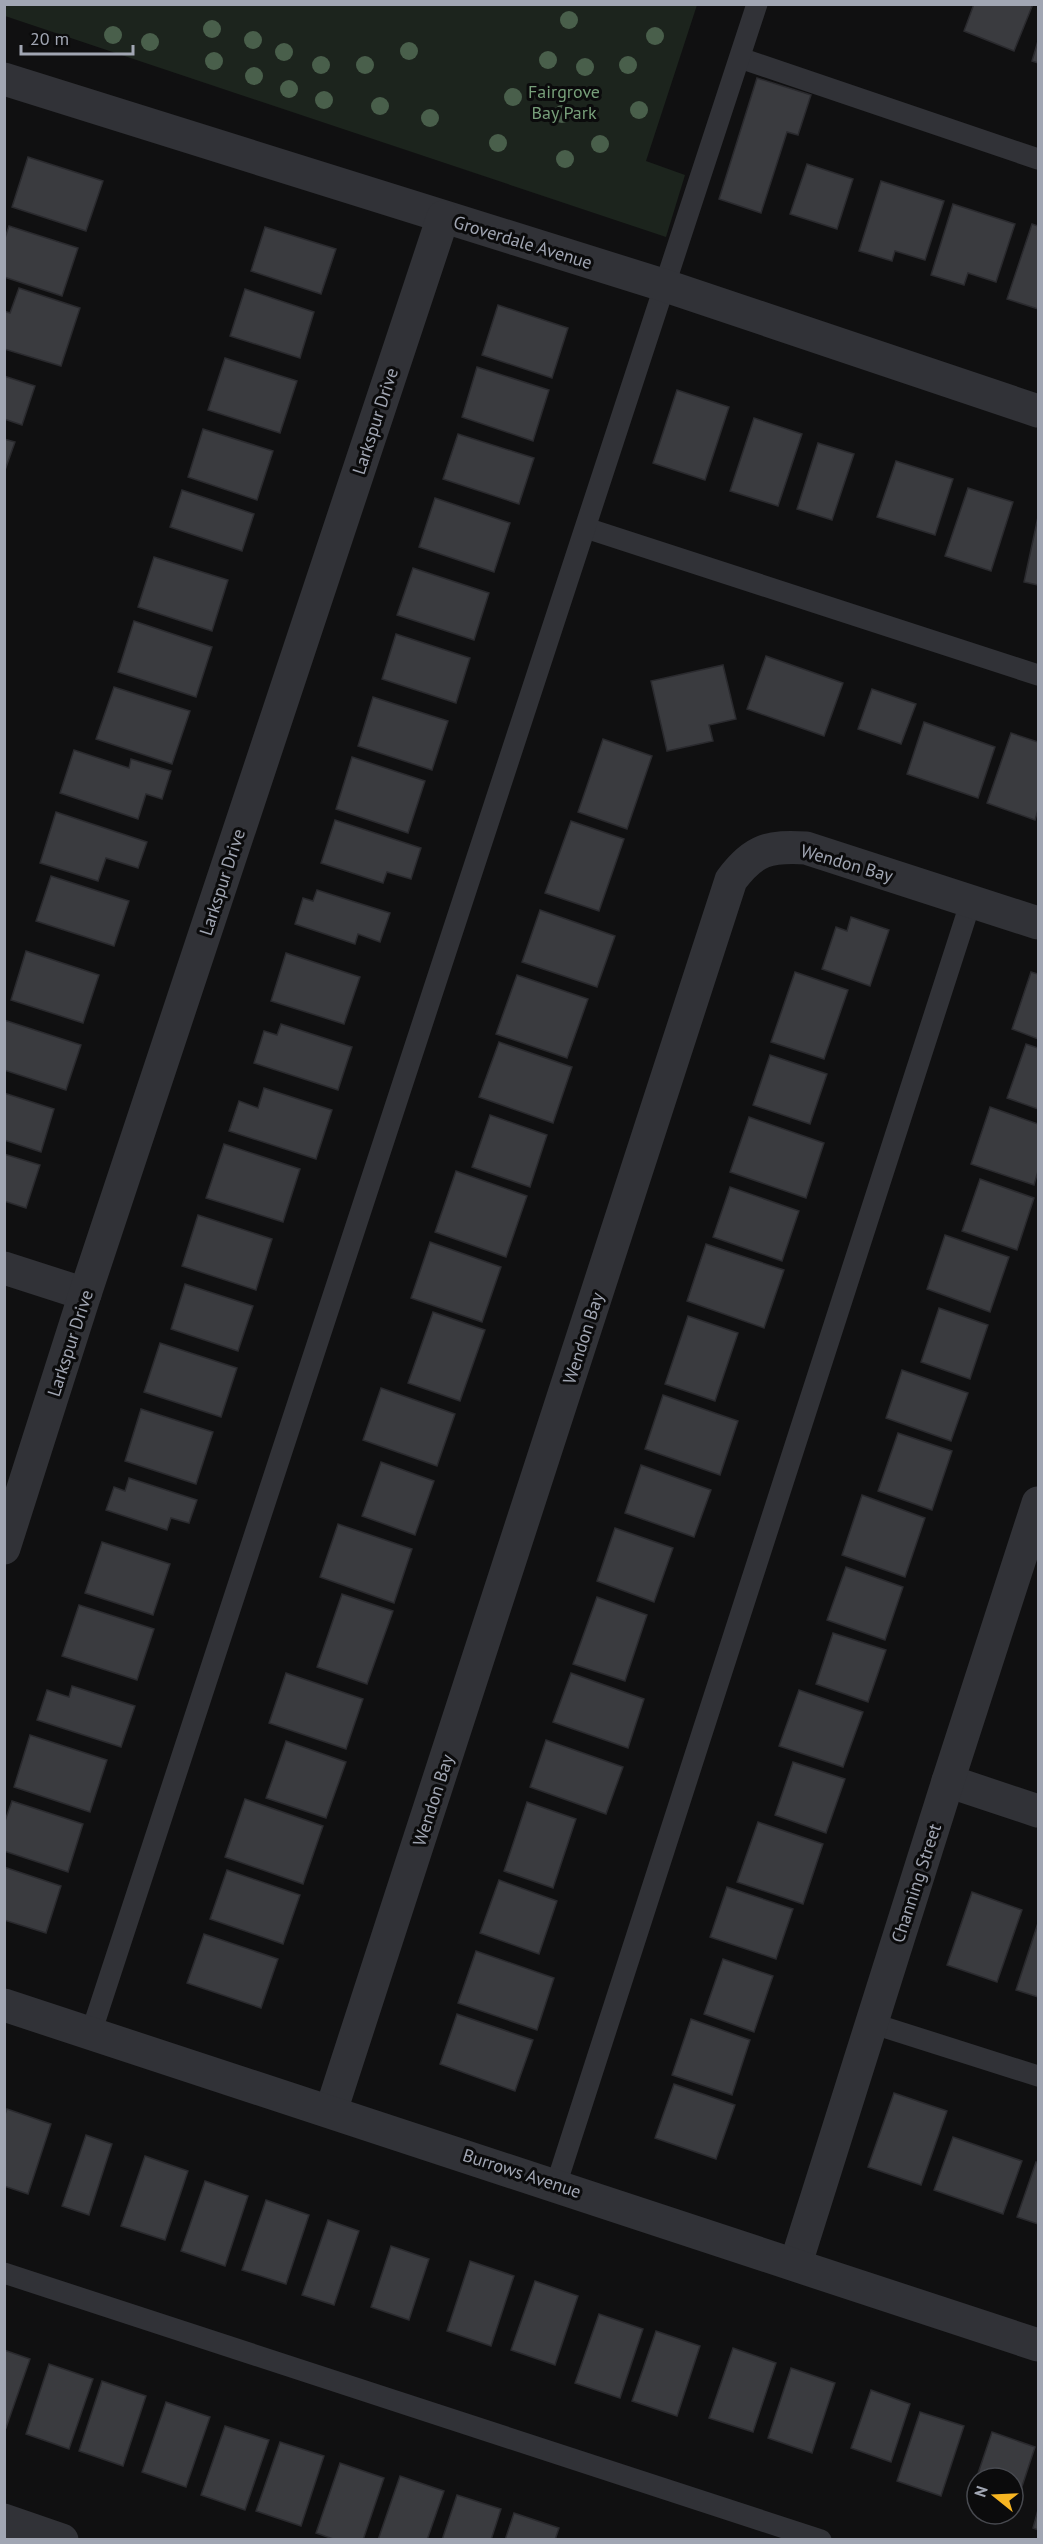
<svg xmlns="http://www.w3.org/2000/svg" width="1043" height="2544" font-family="'PT Sans',sans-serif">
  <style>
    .green { fill: #1c241d }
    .building { fill: #3a3b3f; stroke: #2a2a2e; stroke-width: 1.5 }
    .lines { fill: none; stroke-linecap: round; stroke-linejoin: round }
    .service { stroke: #313237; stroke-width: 21 }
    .minor { stroke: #313237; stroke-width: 33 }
    .tertiary { stroke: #313237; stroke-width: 33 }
    .tree { fill: #495f4b }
    .labels { text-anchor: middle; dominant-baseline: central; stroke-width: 6; stroke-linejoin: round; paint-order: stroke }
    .park-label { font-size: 18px; fill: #779f7a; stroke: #0b0b0c }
    .street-label { font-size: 18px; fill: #a1a6b3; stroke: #0b0b0c }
  </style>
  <rect width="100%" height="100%" fill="#101011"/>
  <polygon class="green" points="5,4 697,5 646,161 685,175 666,237 5,16"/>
  <g class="building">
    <polygon points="974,4 1033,4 1014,51 964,31"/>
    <polygon points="1038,41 1038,63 1032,61"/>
    <polygon points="757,78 811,95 798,135 787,132 761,213 719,199"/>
    <polygon points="28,157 103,181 86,231 12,207"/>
    <polygon points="807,164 853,179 837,229 790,214"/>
    <polygon points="881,181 944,201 925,260 895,251 892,261 859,251"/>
    <polygon points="953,204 1015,224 996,282 968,273 964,285 931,275"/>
    <polygon points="1032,224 1038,226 1038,309 1007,299"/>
    <polygon points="9,226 78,248 62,296 4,277 4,241"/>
    <polygon points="265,227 336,249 321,294 251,271"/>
    <polygon points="19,288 80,308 61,366 4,349 4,311 10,313"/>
    <polygon points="245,289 314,312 300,358 230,336"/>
    <polygon points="498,305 568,328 552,378 482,355"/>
    <polygon points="225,358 297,381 280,433 208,410"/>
    <polygon points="477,367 549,390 533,441 462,417"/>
    <polygon points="4,376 35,386 22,425 4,419"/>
    <polygon points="677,390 729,407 705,480 653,463"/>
    <polygon points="754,418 802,434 778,506 730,491"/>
    <polygon points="203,429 273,451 257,500 188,477"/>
    <polygon points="458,434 534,458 519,504 443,479"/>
    <polygon points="4,439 15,442 4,473"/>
    <polygon points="818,443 854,454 832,520 797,509"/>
    <polygon points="896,461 953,479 935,535 877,517"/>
    <polygon points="968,488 1013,502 991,571 945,556"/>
    <polygon points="182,490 254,514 242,551 170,527"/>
    <polygon points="435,498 510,523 494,572 419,547"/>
    <polygon points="1038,517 1038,585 1024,582"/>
    <polygon points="154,557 228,580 212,631 138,607"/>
    <polygon points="413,568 489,593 474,640 397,615"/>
    <polygon points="134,621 212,647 196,697 118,672"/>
    <polygon points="396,634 470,658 456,703 382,679"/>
    <polygon points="766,656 843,683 824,736 747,709"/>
    <polygon points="723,665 736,719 709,725 713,741 667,751 651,681"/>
    <polygon points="114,687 190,711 172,764 96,739"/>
    <polygon points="872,689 916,704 901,744 858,729"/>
    <polygon points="373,697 448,721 432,770 358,746"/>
    <polygon points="924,722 995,747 978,798 907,774"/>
    <polygon points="1011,733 1038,742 1038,810 1035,820 987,803"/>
    <polygon points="603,739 652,756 627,829 578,812"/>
    <polygon points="74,750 129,768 131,759 171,771 162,799 146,794 138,819 60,793"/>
    <polygon points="352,757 425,781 408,833 336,809"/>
    <polygon points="56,812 147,842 138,868 106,858 98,881 40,863"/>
    <polygon points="335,820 421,848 411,879 387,872 383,883 321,863"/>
    <polygon points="571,821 624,839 599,911 545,893"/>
    <polygon points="51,876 129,901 114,946 36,921"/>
    <polygon points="317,890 390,913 380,942 358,934 355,944 295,924 303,898 313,901"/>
    <polygon points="540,910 615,936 597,987 522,962"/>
    <polygon points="851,917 889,930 870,986 822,969 836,927 847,931"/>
    <polygon points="26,951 99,975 83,1023 11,1000"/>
    <polygon points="286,953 360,977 344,1024 271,1001"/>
    <polygon points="795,972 848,990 824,1059 771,1042"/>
    <polygon points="1031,972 1038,974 1038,1039 1012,1029"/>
    <polygon points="517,975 588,999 567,1058 496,1034"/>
    <polygon points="4,1020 81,1045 66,1090 4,1070"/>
    <polygon points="281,1024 352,1047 338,1090 254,1063 264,1031 277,1035"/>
    <polygon points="499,1042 572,1067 553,1123 479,1097"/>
    <polygon points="1026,1044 1038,1048 1038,1109 1007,1098"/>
    <polygon points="770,1055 827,1074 810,1124 753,1105"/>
    <polygon points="264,1088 332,1110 316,1159 229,1131 239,1101 258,1108"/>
    <polygon points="4,1093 54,1109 41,1152 4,1140"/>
    <polygon points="990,1107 1038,1124 1038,1171 1034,1185 971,1164"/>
    <polygon points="490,1115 547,1135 530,1187 472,1167"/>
    <polygon points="749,1117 824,1143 806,1198 730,1172"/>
    <polygon points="224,1144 300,1169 283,1222 206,1198"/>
    <polygon points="4,1154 40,1165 26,1208 4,1201"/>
    <polygon points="456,1171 527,1196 506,1257 435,1232"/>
    <polygon points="980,1179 1034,1198 1017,1250 962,1231"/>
    <polygon points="730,1187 799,1211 782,1261 713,1237"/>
    <polygon points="198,1215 272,1239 256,1290 182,1266"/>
    <polygon points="945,1235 1009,1257 990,1312 927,1289"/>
    <polygon points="430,1242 501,1267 482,1322 411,1298"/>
    <polygon points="706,1244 784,1270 764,1328 687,1301"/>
    <polygon points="185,1284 253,1306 238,1351 171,1329"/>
    <polygon points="939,1308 988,1325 970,1379 921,1362"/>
    <polygon points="433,1312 485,1330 460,1401 408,1383"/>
    <polygon points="688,1316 738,1333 715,1401 665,1384"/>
    <polygon points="160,1343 237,1368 221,1417 144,1392"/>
    <polygon points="902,1370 968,1393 951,1441 886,1418"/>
    <polygon points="381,1388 455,1414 437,1466 363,1440"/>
    <polygon points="663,1395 738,1421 720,1475 645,1449"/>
    <polygon points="141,1409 213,1432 196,1484 125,1461"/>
    <polygon points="898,1433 952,1451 932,1510 878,1491"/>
    <polygon points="381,1462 434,1481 415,1535 362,1516"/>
    <polygon points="641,1465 711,1490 694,1537 625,1513"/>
    <polygon points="129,1478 197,1500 189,1523 171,1518 167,1530 106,1510 114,1487 125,1491"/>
    <polygon points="862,1495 925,1518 905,1577 842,1555"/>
    <polygon points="338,1524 412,1549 394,1603 320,1577"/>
    <polygon points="615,1528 673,1548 654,1602 597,1581"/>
    <polygon points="102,1542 170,1564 153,1615 85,1593"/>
    <polygon points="846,1567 903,1587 885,1640 827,1620"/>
    <polygon points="342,1594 393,1611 367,1684 317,1667"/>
    <polygon points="597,1597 647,1615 625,1681 573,1664"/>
    <polygon points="79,1605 154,1629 137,1680 62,1656"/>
    <polygon points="833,1633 886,1650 868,1702 816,1684"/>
    <polygon points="286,1673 363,1699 346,1749 269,1723"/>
    <polygon points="571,1673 644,1699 628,1748 553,1722"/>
    <polygon points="72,1686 135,1706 121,1747 37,1720 47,1690 69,1697"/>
    <polygon points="799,1690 863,1712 843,1767 779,1746"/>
    <polygon points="30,1735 107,1760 90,1812 14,1787"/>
    <polygon points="546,1740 623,1767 606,1814 530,1787"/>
    <polygon points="286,1741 346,1762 326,1818 266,1798"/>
    <polygon points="793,1762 845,1779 826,1833 775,1815"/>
    <polygon points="245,1799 323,1826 303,1884 225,1857"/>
    <polygon points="12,1801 83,1824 68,1872 4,1851 4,1824"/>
    <polygon points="527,1802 576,1819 553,1888 504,1871"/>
    <polygon points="758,1822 823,1844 803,1904 737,1882"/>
    <polygon points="4,1867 61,1886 46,1933 4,1920"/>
    <polygon points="227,1870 300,1895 283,1944 210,1919"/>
    <polygon points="499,1880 557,1901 539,1954 480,1933"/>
    <polygon points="727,1887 793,1909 776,1959 710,1937"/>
    <polygon points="972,1892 1022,1910 997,1982 947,1965"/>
    <polygon points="1038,1923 1038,1997 1016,1990"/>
    <polygon points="204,1934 278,1959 261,2008 187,1983"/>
    <polygon points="476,1951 554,1978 537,2030 458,2003"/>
    <polygon points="723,1959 773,1976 754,2032 704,2014"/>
    <polygon points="457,2014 533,2040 515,2091 440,2064"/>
    <polygon points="691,2019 750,2040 732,2095 672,2075"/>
    <polygon points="674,2084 735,2105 716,2159 655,2138"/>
    <polygon points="894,2093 947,2111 921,2185 868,2167"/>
    <polygon points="7,2109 51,2124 28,2194 4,2186 4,2117"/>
    <polygon points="86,2135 112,2144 89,2215 62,2206"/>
    <polygon points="953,2137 1022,2161 1003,2214 934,2190"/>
    <polygon points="145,2156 188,2171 165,2240 121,2226"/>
    <polygon points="1036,2162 1038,2163 1038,2224 1017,2217"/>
    <polygon points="205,2181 248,2196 225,2266 181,2251"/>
    <polygon points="266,2200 309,2215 286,2284 242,2270"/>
    <polygon points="328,2220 359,2231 334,2305 302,2295"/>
    <polygon points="391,2246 429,2259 409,2320 371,2307"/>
    <polygon points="470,2261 514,2276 491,2346 447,2331"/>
    <polygon points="535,2281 578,2296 555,2365 511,2350"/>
    <polygon points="599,2314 643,2329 620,2398 575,2383"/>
    <polygon points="656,2331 700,2346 677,2416 632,2401"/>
    <polygon points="733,2348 776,2363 753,2432 709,2418"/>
    <polygon points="4,2350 30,2359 6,2428 4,2427"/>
    <polygon points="49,2364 93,2379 69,2449 26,2434"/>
    <polygon points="791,2368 835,2383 812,2453 768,2438"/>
    <polygon points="102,2381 146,2396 123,2466 79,2451"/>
    <polygon points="871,2390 910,2404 891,2462 851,2448"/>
    <polygon points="166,2402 210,2417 186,2487 142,2472"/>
    <polygon points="920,2412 964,2426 941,2496 897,2481"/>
    <polygon points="225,2426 269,2440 245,2510 201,2495"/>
    <polygon points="992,2432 1035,2447 1014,2511 1013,2478 977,2478 977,2499 970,2497"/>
    <polygon points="280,2442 324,2456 301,2526 256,2511"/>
    <polygon points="340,2463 384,2478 363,2540 336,2540 316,2533"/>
    <polygon points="400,2476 444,2491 427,2540 378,2540"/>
    <polygon points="457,2495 501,2509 491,2540 442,2540"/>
    <polygon points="1038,2510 1038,2530 1033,2528"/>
    <polygon points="514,2513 559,2528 555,2540 505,2540"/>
  </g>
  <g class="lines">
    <g class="service">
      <polyline points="740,58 1038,159"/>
      <polyline points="586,528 1038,675"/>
      <polyline points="871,2023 1038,2076"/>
      <polyline points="91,2033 757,4"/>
      <polyline points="556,2185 971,901"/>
      <polyline points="4,2273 821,2540"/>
    </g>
    <g class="minor">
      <polyline points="4,79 666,286 1038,411"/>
      <polyline points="4,1268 85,1294"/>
      <polyline points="4,1548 85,1294 443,217"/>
      <polyline points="948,1781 1038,1811"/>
      <path d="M331,2111L731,880C754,849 769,846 806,848L1038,923"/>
      <polyline points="796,2263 948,1781 1038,1503"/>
      <polyline points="4,2520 62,2540"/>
    </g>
    <polyline class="tertiary" points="4,2005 1038,2345"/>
  </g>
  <g class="tree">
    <circle cx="569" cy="20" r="9"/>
    <circle cx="212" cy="29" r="9"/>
    <circle cx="113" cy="35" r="9"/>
    <circle cx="655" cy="36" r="9"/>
    <circle cx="253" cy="40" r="9"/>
    <circle cx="150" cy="42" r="9"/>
    <circle cx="409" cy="51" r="9"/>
    <circle cx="284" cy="52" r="9"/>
    <circle cx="548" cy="60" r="9"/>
    <circle cx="214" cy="61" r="9"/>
    <circle cx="321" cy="65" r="9"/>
    <circle cx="365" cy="65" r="9"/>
    <circle cx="628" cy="65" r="9"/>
    <circle cx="585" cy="67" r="9"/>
    <circle cx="254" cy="76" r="9"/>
    <circle cx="289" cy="89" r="9"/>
    <circle cx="513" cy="97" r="9"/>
    <circle cx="324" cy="100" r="9"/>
    <circle cx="380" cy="106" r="9"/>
    <circle cx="639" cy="110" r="9"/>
    <circle cx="562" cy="114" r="9"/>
    <circle cx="430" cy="118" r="9"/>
    <circle cx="498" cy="143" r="9"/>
    <circle cx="600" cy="144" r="9"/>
    <circle cx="565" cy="159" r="9"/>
  </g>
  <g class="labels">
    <g class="park-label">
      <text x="564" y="91">Fairgrove<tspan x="564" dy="21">Bay Park</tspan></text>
    </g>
    <g class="street-label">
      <text transform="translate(523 242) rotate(17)">Groverdale Avenue</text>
      <text transform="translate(375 421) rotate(-72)">Larkspur Drive</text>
      <text transform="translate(847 863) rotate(16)">Wendon Bay</text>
      <text transform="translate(222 882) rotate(-72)">Larkspur Drive</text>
      <text transform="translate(583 1338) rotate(-72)">Wendon Bay</text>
      <text transform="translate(70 1343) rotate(-72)">Larkspur Drive</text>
      <text transform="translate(433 1800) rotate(-72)">Wendon Bay</text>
      <text transform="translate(916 1883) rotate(-72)">Channing Street</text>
      <text transform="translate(522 2173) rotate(18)">Burrows Avenue</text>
    </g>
  </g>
  <rect width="1043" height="2544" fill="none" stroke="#a1a6b3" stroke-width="12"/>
  <g transform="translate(995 2496) rotate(288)"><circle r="28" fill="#0b0b0c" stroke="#47494f" stroke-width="1.5"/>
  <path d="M0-4.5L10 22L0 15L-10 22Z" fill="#f7b522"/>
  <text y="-9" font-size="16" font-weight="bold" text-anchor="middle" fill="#a1a6b3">N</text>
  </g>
  <path d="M21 45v9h112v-9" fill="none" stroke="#a1a6b3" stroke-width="3"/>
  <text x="30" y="45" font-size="18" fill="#a1a6b3" stroke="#0b0b0c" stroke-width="4.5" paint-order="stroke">20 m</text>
</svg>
